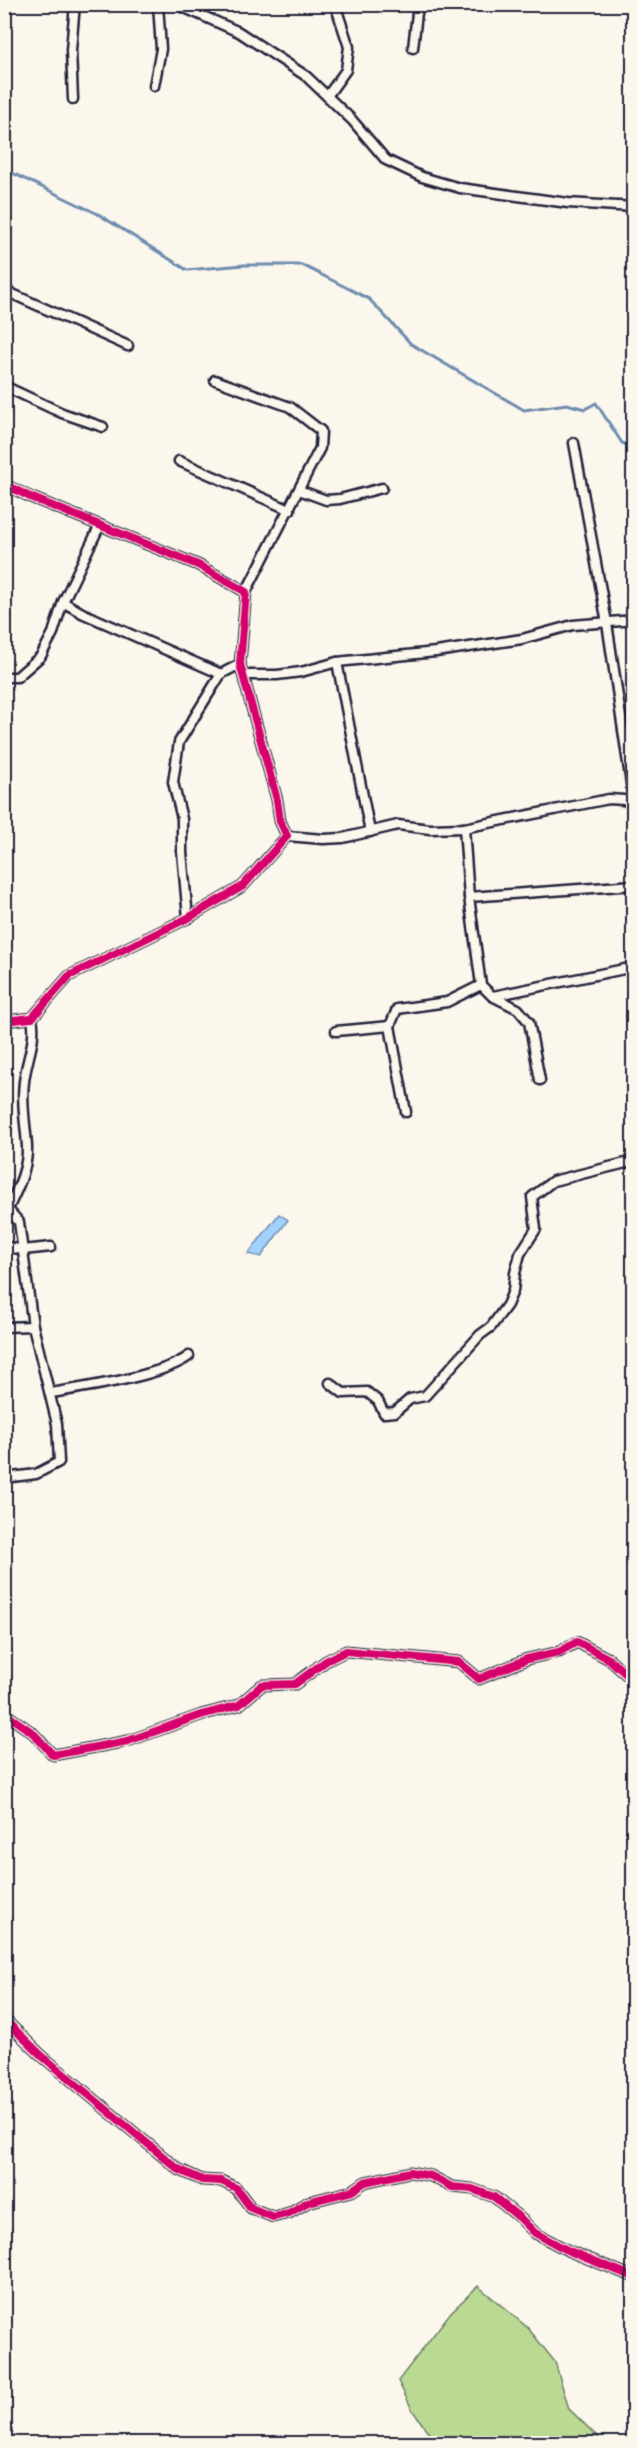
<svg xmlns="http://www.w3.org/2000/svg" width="638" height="2448" font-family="'Playpen Sans',sans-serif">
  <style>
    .green { fill: #bada93; stroke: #6e7e67; stroke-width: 1.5 }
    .water { fill: #a1d1fd; stroke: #6e8baf; stroke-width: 1.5 }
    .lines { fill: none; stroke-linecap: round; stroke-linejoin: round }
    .stream { stroke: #6e8baf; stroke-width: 3 }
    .minor-casing { stroke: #22223b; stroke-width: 13 }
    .minor { stroke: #fbf7ec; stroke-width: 8 }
    .cycleway-casing { stroke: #fbf7ec; stroke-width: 11 }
    .cycleway { stroke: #d6006c; stroke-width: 8 }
  </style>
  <rect width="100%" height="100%" fill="#fbf7ec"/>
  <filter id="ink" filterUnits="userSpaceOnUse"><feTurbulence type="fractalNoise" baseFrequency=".0167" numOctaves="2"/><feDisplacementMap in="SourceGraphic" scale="12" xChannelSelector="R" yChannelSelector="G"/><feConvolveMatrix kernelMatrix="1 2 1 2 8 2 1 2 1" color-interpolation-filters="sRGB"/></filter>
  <g filter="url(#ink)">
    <polygon class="green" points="478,2286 528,2328 555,2362 569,2409 604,2443 436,2443 413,2411 398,2381 451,2312"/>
    <polygon class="water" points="279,1214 288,1220 261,1257 248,1254"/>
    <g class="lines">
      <polyline class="stream" points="4,169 98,214 187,270 244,265 302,265 369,299 411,344 524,410 567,404 585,409 596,403 622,443 634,447"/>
      <defs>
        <g id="minor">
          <polyline points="176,4 239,32 306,76 352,120 386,160 422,177 460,188 568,203 634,207"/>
          <polyline points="413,48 418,4"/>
          <polyline points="154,86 161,49 158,4"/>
          <polyline points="328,95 346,70 349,47 335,4"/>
          <polyline points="73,99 71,50 75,4"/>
          <polyline points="4,299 8,292 128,346"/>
          <polyline points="215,380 290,407 321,431 320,448 246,592"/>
          <polyline points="4,386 62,413 103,427"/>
          <polyline points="574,443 607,623 634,804"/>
          <polyline points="179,461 290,510"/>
          <polyline points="4,484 30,497 198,565 246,592 240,664 277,800 280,821 287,836 243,886 188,918 69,976 32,1018 4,1021"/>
          <polyline points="299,490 326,500 340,499 382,488"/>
          <polyline points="63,602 82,613 221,674"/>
          <polyline points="337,662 370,832"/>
          <polyline points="244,675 277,675 301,672 337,662 436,652 522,639 573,625 634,620"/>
          <polyline points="4,677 17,677 41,656 53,633 63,602 100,525"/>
          <polyline points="464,828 469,897 481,985 492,996 518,1009 529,1022 540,1080"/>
          <polyline points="287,836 323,839 343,838 398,825 430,829 464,828 609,799 624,800 634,805"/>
          <polyline points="469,897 634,885"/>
          <polyline points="188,918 182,852 182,819 173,782 179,742 221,674 240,664"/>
          <polyline points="493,996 634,967"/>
          <polyline points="390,1026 406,1112"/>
          <polyline points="336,1031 390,1026 397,1009 447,1002 481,985"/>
          <polyline points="4,1205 19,1222 33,1326 57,1424 59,1462 36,1474 4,1478"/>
          <path d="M8,1209C17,1190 28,1169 27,1147C26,1125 21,1104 24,1082C26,1060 37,1040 32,1018"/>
          <polyline points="4,1246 23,1250 51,1247"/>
          <polyline points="4,1327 33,1326"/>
          <polyline points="330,1383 343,1393 367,1392 378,1401 384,1413 395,1412 410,1399 425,1396 480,1335 491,1327 507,1305 513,1291 515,1273 520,1254 536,1229 532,1197 553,1181 634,1161"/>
          <path d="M51,1393C86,1387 163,1376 189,1356"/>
          <polyline points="4,1716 7,1715 33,1733 53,1755 128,1741 201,1715 239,1705 262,1685 295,1684 326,1661 346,1651 459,1662 479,1679 527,1659 559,1652 577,1642 609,1659 634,1681"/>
          <polyline points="4,2019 42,2056 178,2169 202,2180 221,2181 236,2188 251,2208 273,2217 289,2213 308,2202 352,2191 365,2182 410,2172 431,2176 452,2187 472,2189 494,2197 520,2218 535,2233 569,2251 634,2277"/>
        </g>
      </defs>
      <use href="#minor" class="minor-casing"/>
      <use href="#minor" class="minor"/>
      <defs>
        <g id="cycleway">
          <polyline points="4,484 30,497 198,565 246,592 240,664 277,800 280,821 287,836 243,886 188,918 69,976 32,1018 4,1021"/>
          <polyline points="4,1716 7,1715 33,1733 53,1755 128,1741 201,1715 239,1705 262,1685 295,1684 326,1661 346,1651 459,1662 479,1679 527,1659 559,1652 577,1642 609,1659 634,1681"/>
          <polyline points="4,2019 42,2056 178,2169 202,2180 221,2181 236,2188 251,2208 273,2217 289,2213 308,2202 352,2191 365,2182 410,2172 431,2176 452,2187 472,2189 494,2197 520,2218 535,2233 569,2251 634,2277"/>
        </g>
      </defs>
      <use href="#cycleway" class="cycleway-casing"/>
      <use href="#cycleway" class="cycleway"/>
    </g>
  </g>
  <rect width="638" height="2448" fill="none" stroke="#fbf7ec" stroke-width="24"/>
  <rect x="12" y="12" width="614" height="2424" fill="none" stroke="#22223b" stroke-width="2" filter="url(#ink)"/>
</svg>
